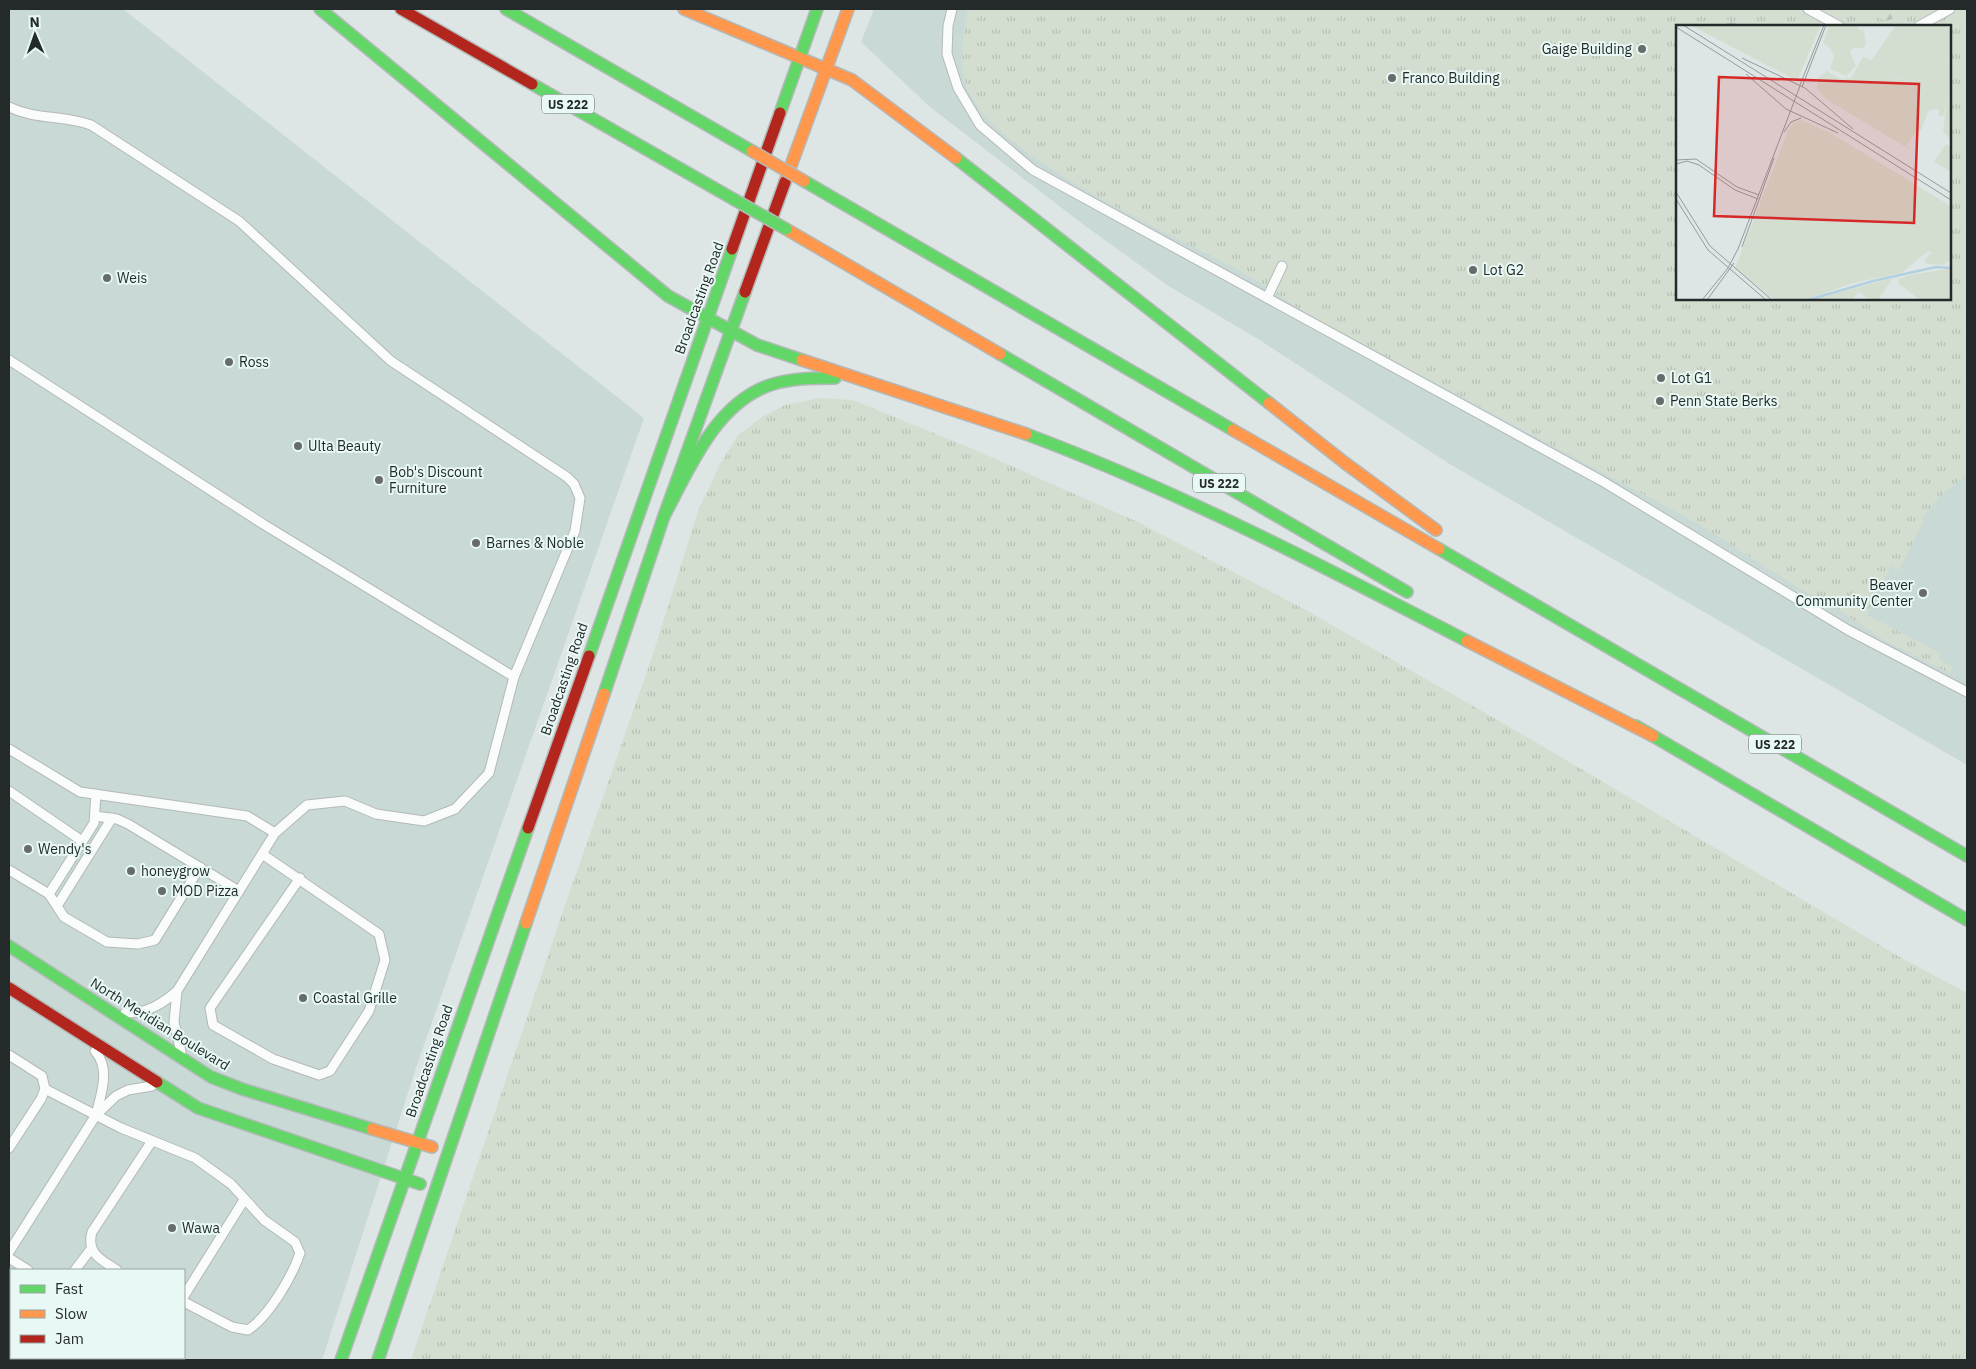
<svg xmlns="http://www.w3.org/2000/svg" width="1976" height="1369" font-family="'IBM Plex Sans',sans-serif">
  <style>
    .built { fill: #c9d9d6; fill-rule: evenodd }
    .grass { fill: url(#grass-tufts); fill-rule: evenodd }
    .forest { fill: url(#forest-firs) }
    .wetland { fill: url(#wetland-marsh) }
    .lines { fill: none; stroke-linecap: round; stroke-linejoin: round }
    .lane-casing { stroke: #b3b9b8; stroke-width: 11 }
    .fast-casing { stroke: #b3b9b8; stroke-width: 14 }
    .slow-casing { stroke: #b3b9b8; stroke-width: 14 }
    .jam-casing { stroke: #b3b9b8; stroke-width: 14 }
    .lane { stroke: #fafbfb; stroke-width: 9 }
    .fast { stroke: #63d668; stroke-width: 11 }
    .slow { stroke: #ff974d; stroke-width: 11 }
    .jam { stroke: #b3261e; stroke-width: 11 }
    .fast-bridge-casing { stroke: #b3b9b8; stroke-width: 14; stroke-linecap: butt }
    .slow-bridge-casing { stroke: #b3b9b8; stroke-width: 14; stroke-linecap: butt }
    .fast-bridge { stroke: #63d668; stroke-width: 11 }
    .slow-bridge { stroke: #ff974d; stroke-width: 11 }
    .poi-dot { fill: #656c6b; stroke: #e8f8f4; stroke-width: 2 }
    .labels { text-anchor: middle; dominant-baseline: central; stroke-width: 4; stroke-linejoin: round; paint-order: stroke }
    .shield { fill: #e8f8f4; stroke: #5f6866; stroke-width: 1 }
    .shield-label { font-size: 12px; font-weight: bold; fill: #242a29 }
    .poi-label { font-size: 14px; fill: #242a29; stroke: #e8f8f4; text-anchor: start }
    .street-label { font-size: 14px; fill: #242a29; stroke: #e8f8f4 }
    .inset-river { fill: none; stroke: #b2d1e0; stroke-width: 2.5 }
    .inset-road { fill: none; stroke: #949b9a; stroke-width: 1 }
    .view { fill: #d62828; fill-opacity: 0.15; stroke: #d62828; stroke-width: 2.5 }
    .inset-edge { fill: none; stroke: #242a29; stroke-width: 2.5 }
  </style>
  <defs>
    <pattern id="grass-tufts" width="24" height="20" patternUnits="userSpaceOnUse" patternTransform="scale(1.25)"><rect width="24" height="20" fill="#d4ded0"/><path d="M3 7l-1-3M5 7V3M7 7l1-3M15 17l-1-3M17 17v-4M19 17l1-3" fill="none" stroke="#b6bfb3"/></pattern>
    <pattern id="forest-firs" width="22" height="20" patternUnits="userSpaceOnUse" patternTransform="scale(1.25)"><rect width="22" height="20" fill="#d4ded0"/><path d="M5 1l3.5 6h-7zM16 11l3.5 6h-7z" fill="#b6bfb3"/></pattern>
    <pattern id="wetland-marsh" width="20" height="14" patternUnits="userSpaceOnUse" patternTransform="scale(1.25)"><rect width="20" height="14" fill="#d4ded0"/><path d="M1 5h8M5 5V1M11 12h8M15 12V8" fill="none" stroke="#b6bfb3"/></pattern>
  </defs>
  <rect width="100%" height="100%" fill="#dee6e5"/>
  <g class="built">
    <path d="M9,9H123L644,418L416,1068L322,1360H9ZM11,1270H184V1358H11Z"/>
    <path d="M874,9H1967V765L1448,463L1258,339L1167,285L1080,222L930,107L861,42ZM1677,26H1950V299H1677Z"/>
  </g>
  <g class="grass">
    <path d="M968,9H1858L1886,20L1920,9H1967V473C1960,481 1951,487 1943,494C1935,500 1930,510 1922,518L1923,522L1899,570L1891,566L1867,615L1940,653L1938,659L1952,667L1950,673L1882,639L1832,605L1802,590L1695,522L1304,312C1285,300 1267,286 1247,275C1178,236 996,159 967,88C958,67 964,30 968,9ZM1677,26H1950V299H1677Z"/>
    <polygon points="820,398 853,400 968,447 1138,522 1304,609 1539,744 1900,957 1967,993 1967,1360 411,1360 564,908 651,660 698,511 720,464 738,435 762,417 785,405"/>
  </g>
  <polygon class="forest" points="1858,9 1920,9 1886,21"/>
  <polygon class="wetland" points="1721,18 1736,22 1735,26 1707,26"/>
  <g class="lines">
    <defs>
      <g id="lane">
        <polyline points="952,9 948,26 947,54 958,88 980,125 1033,170 1602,481 1848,630 1967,692"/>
        <polyline points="1808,9 1839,26"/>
        <polyline points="1919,26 1950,9"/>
        <path d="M9,107C36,120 63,115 91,125L239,221L391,361L567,477L574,484L580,498L575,531L514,677L489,773L455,809L424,821L376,814L345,801L307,805L275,833L177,991C161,1005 147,1013 125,1013"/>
        <polyline points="1267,298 1282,266"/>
        <polyline points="9,360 263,524 514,677"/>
        <polyline points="9,749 80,792 247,816 275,833"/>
        <polyline points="9,791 82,841"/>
        <polyline points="95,816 117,819 128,824 239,891"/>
        <polyline points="262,854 379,934 385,960 369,1011 330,1071 319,1075 273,1059 213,1025 210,1008 300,878"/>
        <polyline points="9,870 49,894 64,917 107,942 138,944 155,940 200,867"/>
        <polyline points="49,894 94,823 96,794"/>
        <polyline points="57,906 112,818"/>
        <polyline points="177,991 174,1022 181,1052"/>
        <path d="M95,1051C111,1069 101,1094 96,1115"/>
        <polyline points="9,1055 42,1076 45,1089 41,1099 9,1148"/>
        <path d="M45,1089L121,1128L195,1158L231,1184L264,1220L295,1242L300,1253C292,1277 269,1316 248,1330L232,1327L184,1302"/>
        <polyline points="9,1252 96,1115 116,1096 128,1090 152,1086"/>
        <polyline points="9,1258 28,1270"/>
        <polyline points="75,1270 91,1249"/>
        <path d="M117,1270C101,1260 86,1253 92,1232L152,1141"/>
        <polyline points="184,1296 244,1200"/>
        <polyline points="9,1318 11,1317"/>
        <polyline points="9,1335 11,1333"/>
        <polyline points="87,1358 91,1360"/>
        <polyline points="164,1358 168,1360"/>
        <polyline points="60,1360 63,1358"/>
        <polyline points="102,1360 104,1358"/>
      </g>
      <g id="fast">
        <polyline points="320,9 668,296 757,345 802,360"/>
        <polyline points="506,9 752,151"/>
        <polyline points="532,84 735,200"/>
        <polyline points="780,113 817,9"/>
        <polyline points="956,158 1269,403"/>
        <polyline points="804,181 1233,430"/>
        <polyline points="1000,354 1407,592"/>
        <path d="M1026,434C1178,491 1323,566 1467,641"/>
        <path d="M664,516C690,468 715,404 770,385C791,378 813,378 835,378"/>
        <polyline points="1439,549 1967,856"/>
        <polyline points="589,656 732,249"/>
        <polyline points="604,694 664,516 745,292"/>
        <polyline points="1636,726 1967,920"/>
        <polyline points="9,946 211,1077 242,1089 372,1129"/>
        <polyline points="157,1082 198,1108 420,1184"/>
        <polyline points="341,1360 528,828"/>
        <polyline points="378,1360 526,923"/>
      </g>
      <g id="slow">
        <polyline points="684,9 852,80 956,158"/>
        <polyline points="785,182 848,9"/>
        <polyline points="786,229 1000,354"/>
        <polyline points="802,360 1026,434"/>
        <polyline points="1269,403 1345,463 1436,530"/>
        <polyline points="1233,430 1439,549"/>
        <polyline points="1467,641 1653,736"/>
        <polyline points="526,923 604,694"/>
        <polyline points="372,1129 432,1147"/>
      </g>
      <g id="jam">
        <polyline points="401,9 532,84"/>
        <polyline points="732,249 780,113"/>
        <polyline points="745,292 785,182"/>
        <polyline points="528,828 589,656"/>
        <polyline points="9,988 157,1082"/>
      </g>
    </defs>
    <use href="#lane" class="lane-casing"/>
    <use href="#fast" class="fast-casing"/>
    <use href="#slow" class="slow-casing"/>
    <use href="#jam" class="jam-casing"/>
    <use href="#lane" class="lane"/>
    <use href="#fast" class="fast"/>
    <use href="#slow" class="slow"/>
    <use href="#jam" class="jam"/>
    <defs>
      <polyline id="fast-bridge" points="735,200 786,229"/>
      <polyline id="slow-bridge" points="752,151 804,181"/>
    </defs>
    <use href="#fast-bridge" class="fast-bridge-casing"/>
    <use href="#slow-bridge" class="slow-bridge-casing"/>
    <use href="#fast-bridge" class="fast-bridge"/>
    <use href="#slow-bridge" class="slow-bridge"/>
  </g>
  <g class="poi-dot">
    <circle cx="1642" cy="49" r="5"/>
    <circle cx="1392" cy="78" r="5"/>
    <circle cx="1473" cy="270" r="5"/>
    <circle cx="107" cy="278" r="5"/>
    <circle cx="229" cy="362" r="5"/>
    <circle cx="1661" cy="378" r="5"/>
    <circle cx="1660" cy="401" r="5"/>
    <circle cx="298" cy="446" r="5"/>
    <circle cx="379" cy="480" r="5"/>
    <circle cx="476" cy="543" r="5"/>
    <circle cx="1923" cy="593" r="5"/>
    <circle cx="28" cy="849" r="5"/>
    <circle cx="131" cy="871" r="5"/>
    <circle cx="162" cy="891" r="5"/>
    <circle cx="303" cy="998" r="5"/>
    <circle cx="172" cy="1228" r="5"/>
  </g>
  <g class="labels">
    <g class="shield">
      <rect x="542" y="94.5" width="52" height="19" rx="4"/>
      <rect x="1193" y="473.5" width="52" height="19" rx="4"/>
      <rect x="1749" y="734.5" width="52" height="19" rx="4"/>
    </g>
    <g class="shield-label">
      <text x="568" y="104">US 222</text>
      <text x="1219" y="483">US 222</text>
      <text x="1775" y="744">US 222</text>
    </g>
    <g class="poi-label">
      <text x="1632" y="49" text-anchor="end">Gaige Building</text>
      <text x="1402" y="78">Franco Building</text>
      <text x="1483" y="270">Lot G2</text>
      <text x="117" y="278">Weis</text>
      <text x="239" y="362">Ross</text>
      <text x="1671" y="378">Lot G1</text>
      <text x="1670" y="401">Penn State Berks</text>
      <text x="308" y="446">Ulta Beauty</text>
      <text x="389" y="472">Bob's Discount<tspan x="389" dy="16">Furniture</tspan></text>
      <text x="486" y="543">Barnes &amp; Noble</text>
      <text x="1913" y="585" text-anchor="end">Beaver<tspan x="1913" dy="16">Community Center</tspan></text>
      <text x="38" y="849">Wendy's</text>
      <text x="141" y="871">honeygrow</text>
      <text x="172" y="891">MOD Pizza</text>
      <text x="313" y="998">Coastal Grille</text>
      <text x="182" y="1228">Wawa</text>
    </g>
    <g class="street-label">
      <text transform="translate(699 298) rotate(-70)">Broadcasting Road</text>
      <text transform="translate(564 679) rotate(-71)">Broadcasting Road</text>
      <text transform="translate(160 1024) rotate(32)">North Meridian Boulevard</text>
      <text transform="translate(429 1061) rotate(-71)">Broadcasting Road</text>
    </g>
  </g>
  <g transform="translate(1676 25)">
    <rect width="275" height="275" fill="#dee6e5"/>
    <path d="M14,0H145L121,56ZM275,29V74L267,79L270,89L263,92V84L253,85L245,105L238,109L230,121L238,127L150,74L141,64L142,53L151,46L165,54L175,53L187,32L199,36L224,55L248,53ZM125,95L156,109L275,181V235L267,240L251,239L248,236L255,227L252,226L225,248L177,258L129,275H99L59,243L112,106L116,99ZM271,244H275V275H244L222,258L223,254L234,250ZM217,253L202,275H194L183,267L175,275H135Z" fill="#d4ded0"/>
    <path d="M153,0H182V4L188,6L190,19L188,23H177L174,27L180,41L170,51L154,44L158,32L155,24L147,18ZM220,0H270L275,5V29L244,57L234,61L196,35ZM275,74V113H273L267,106L270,86L267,79Z" fill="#d4ded0"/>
    <path d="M270,119L275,122V147L258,137Z" fill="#d4ded0"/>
    <path class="inset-river" d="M132,275L197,256L260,242L275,243"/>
    <path class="inset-road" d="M7,0L275,168M0,2L275,175M66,33L129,63L177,104M70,49L110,84L162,108M124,60L148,0M126,62L150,0M108,107L115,97L125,93M0,135L20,134L61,162L83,170M0,139L11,136L23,140L59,165L82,174M0,167L34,221L96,275M0,174L32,225L90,275M66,222L98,133M26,275L52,243L62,224L124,61M31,275L58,238"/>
    <path class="view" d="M43,52L243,59L238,198L38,191Z"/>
    <rect width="275" height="275" class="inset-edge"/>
  </g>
  <rect width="1976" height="1369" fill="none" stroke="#242a29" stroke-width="20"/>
  <rect x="10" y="1269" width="175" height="90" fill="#e8f8f4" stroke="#9aa6a3"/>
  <rect x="20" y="1285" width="25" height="8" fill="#63d668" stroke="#9aa6a3"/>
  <text x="55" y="1294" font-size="15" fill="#242a29">Fast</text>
  <rect x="20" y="1310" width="25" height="8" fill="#ff974d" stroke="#9aa6a3"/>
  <text x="55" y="1319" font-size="15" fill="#242a29">Slow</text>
  <rect x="20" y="1335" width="25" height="8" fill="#b3261e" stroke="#9aa6a3"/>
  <text x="55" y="1344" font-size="15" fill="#242a29">Jam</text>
  <g transform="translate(35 35) rotate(358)" stroke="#e8f8f4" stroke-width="4" paint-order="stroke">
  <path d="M0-4L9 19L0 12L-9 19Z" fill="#242a29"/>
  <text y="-8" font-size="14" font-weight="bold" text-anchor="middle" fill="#242a29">N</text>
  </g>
</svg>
